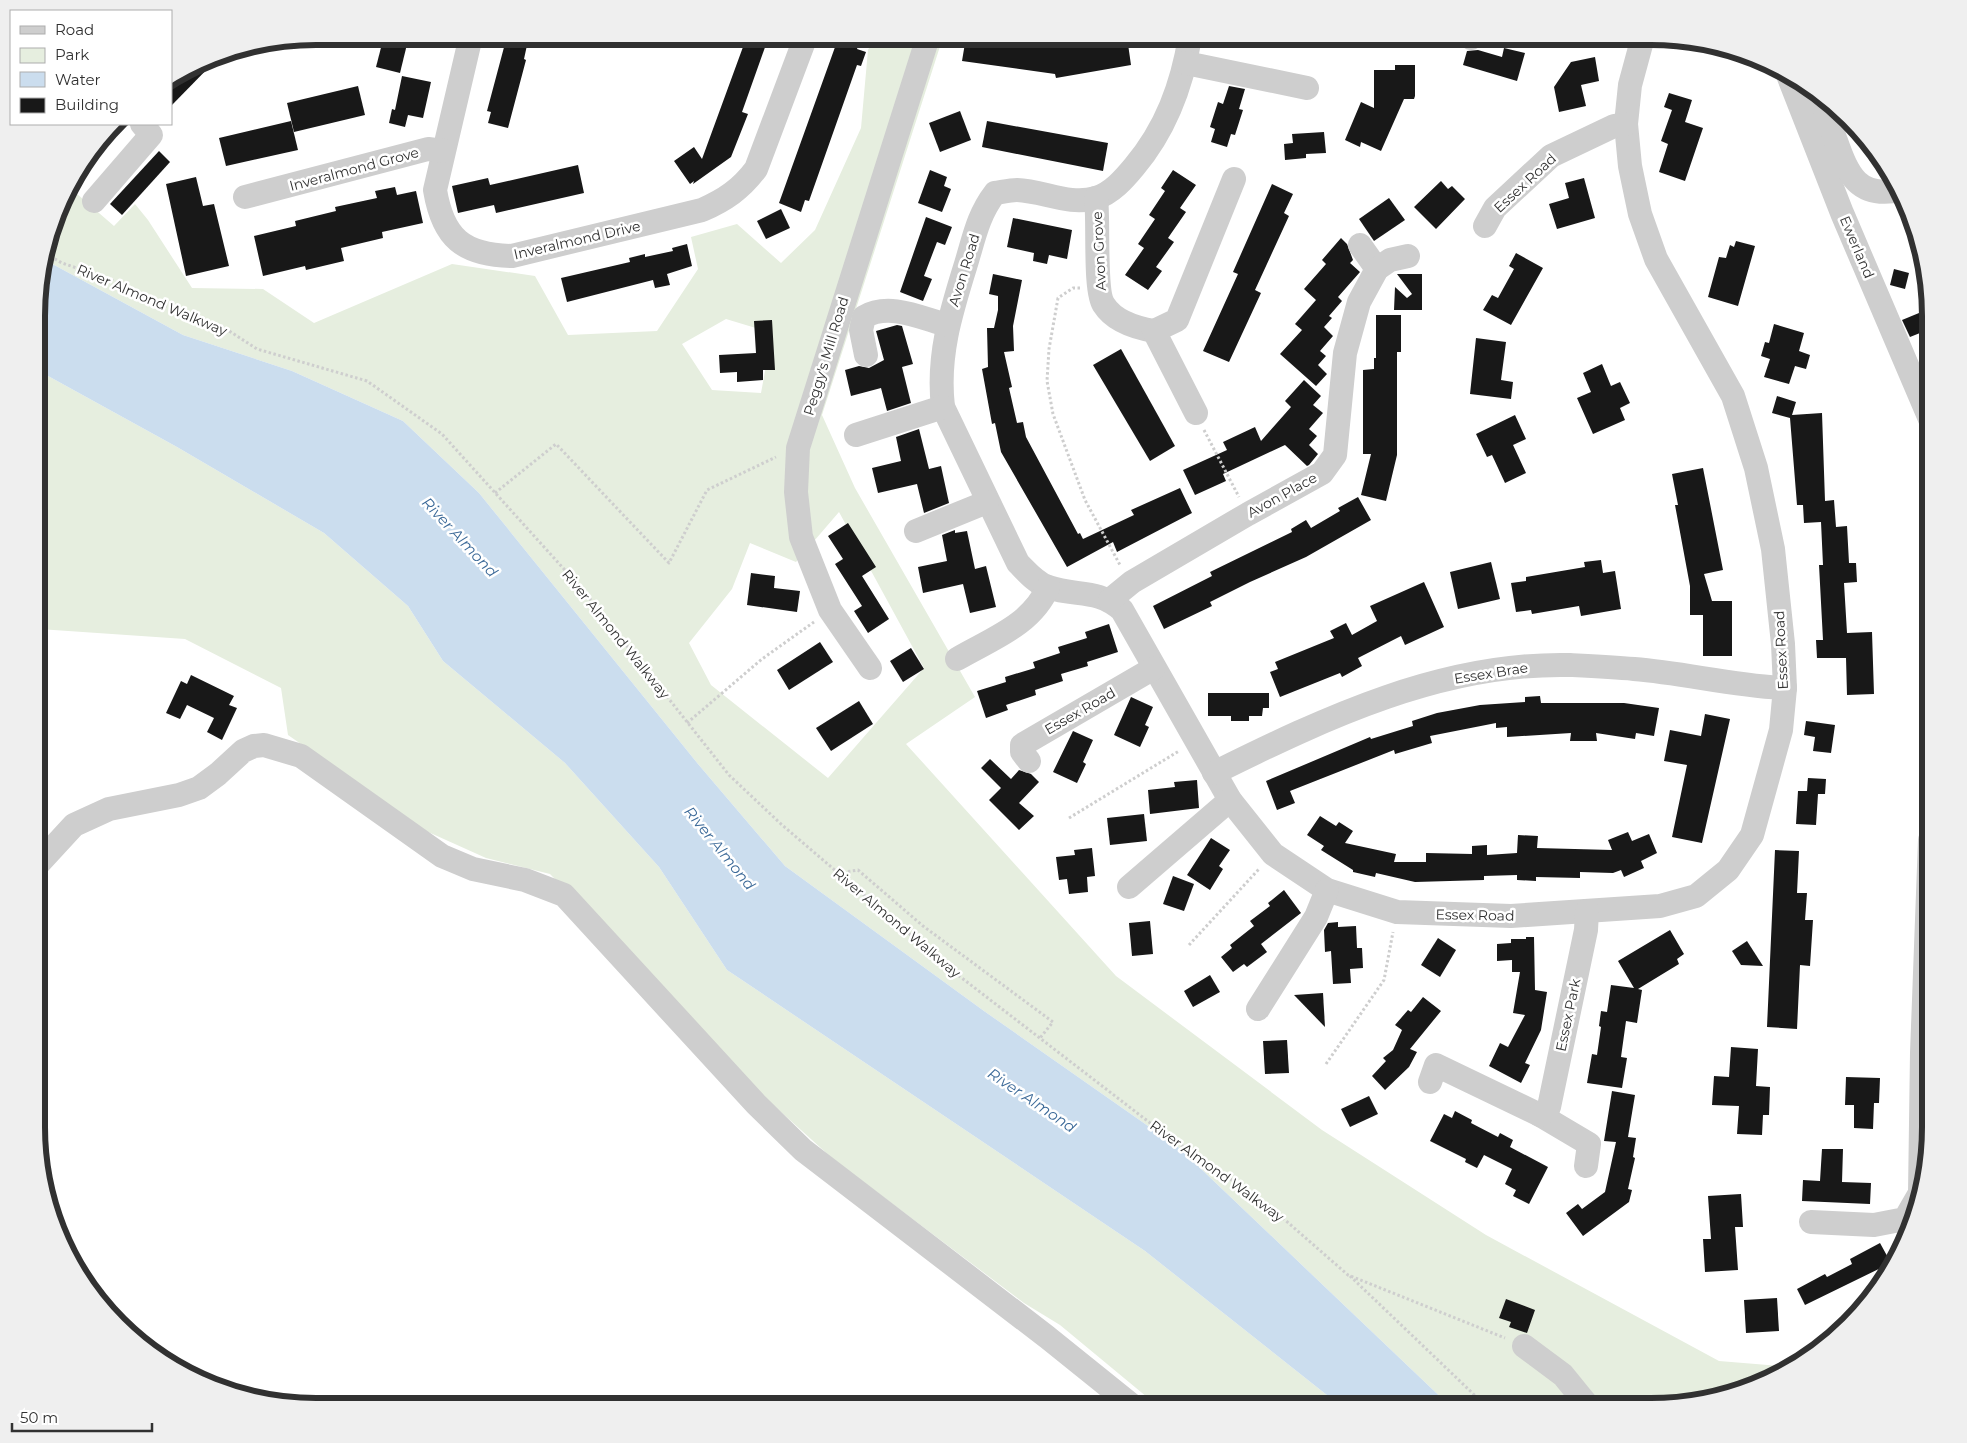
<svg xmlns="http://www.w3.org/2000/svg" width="1967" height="1443" font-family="Montserrat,sans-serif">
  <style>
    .green { fill: #e6eedf; fill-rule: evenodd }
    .water { fill: #cbddee }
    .building { fill: #181818 }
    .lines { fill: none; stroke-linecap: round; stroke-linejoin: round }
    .path { stroke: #cecece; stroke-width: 3; stroke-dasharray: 2.5 2.5; stroke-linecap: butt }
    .minor { stroke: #cecece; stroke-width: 24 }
    .labels { text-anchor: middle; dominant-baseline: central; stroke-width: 5; stroke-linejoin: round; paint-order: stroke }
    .street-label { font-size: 14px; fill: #313131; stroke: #fff }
    .water-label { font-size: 15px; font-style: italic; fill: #3b6998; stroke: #fff }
    .rim { fill: none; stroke: #313131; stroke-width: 6 }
  </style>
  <rect width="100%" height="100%" fill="#fff"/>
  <g class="green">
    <path d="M875,36L943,37L822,415L855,488L975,697L906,744L1116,976L1322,1130L1486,1235L1719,1361L1793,1367L1775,1378L1730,1395H1702L1671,1404L1652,1407H1451L1178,1147L984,1011L785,866L698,764L479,493L403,421L292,371L183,335L45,260L65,192L69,187L114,226L135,204L148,220L192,288L263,289L314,323L452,264L535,276L568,335L657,331L698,269L691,237L737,224L781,263L815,230L861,128L868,50ZM726,319L772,333L761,393L712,390L682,344ZM839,512L924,668L828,778L711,685L689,643L732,589L750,543L796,562Z"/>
    <polygon points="39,371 177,447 324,533 408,606 443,661 565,763 659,867 727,970 1145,1251 1342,1407 1159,1407 1060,1325 1024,1303 833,1159 760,1093 633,958 550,874 486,858 426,831 288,735 281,688 185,639 39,629"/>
  </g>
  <polygon class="water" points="45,260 183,335 292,371 403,421 479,493 698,764 785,866 984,1011 1178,1147 1451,1407 1342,1407 1145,1251 727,970 659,867 565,763 443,661 408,606 324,533 177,447 39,371 39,279"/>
  <g class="building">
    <polygon points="384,36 409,36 400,73 376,67"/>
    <polygon points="507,36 529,36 524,59 526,60 508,128 488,123 491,112 487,111"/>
    <polygon points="747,36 769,36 742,112 748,114 731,157 693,184 694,181 690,184 674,161 694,147 702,159"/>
    <polygon points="839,36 862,36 857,49 866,52 861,66 857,65 809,201 805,200 801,212 779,203"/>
    <polygon points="966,37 1044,37 1043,45 1093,37 1127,37 1131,65 1056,78 1055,74 962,61"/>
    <polygon points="1504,48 1525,53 1517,81 1463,65 1467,51 1478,50 1502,57"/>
    <polygon points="215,56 217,59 171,106 171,81 209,57"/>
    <polygon points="1595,57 1599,81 1581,85 1586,106 1559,112 1554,87 1571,62"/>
    <polygon points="1395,65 1415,65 1415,96 1414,99 1404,99 1381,151 1361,142 1360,147 1345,140 1361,102 1374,108 1374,70 1395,70"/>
    <polygon points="402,76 431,82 423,118 408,115 405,127 389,123 392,109 395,110"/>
    <polygon points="358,86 365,115 294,132 287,103"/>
    <polygon points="1229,86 1245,89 1239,109 1243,110 1235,135 1231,134 1227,147 1211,142 1215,129 1210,127 1218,102 1223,104"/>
    <polygon points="1669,93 1692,100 1685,122 1703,128 1685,181 1659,172 1668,144 1661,141 1672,110 1664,107"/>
    <polygon points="960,111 971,140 940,152 929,123"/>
    <polygon points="291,121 298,150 226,166 219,138"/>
    <polygon points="987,121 1108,143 1103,171 982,147"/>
    <polygon points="1324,132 1326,153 1306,154 1306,158 1285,160 1284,144 1293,143 1292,134"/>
    <polygon points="159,151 170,162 122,215 110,204"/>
    <polygon points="578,165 584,193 496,213 494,205 458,213 452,186 488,178 490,185"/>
    <polygon points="930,170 947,177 944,186 951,189 942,212 918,203"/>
    <polygon points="1173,170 1196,185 1180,208 1186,212 1168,238 1174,242 1156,267 1162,271 1148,290 1125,275 1144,248 1138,244 1155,219 1149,215 1165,191 1161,188"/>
    <polygon points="196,177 203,206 214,204 229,266 186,276 166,184"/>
    <polygon points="1584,178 1595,218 1557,229 1549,204 1569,198 1565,183"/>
    <polygon points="1441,181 1448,189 1452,186 1465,199 1436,229 1414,207"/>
    <polygon points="1272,184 1293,194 1284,213 1289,216 1255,290 1261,293 1229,362 1203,351 1238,274 1233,272"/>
    <polygon points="395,187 397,195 416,191 423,223 382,232 383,238 341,248 344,261 306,270 305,266 263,276 254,236 296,226 295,221 336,211 335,207 377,198 375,191"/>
    <polygon points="1389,198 1405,220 1374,241 1359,219"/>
    <polygon points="781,209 790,228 766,239 757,221"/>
    <polygon points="926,217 952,227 945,245 937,242 924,276 932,279 923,301 900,292"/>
    <polygon points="1013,218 1072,230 1067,259 1049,255 1047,264 1033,261 1034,253 1007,247"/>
    <polygon points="1341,238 1347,244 1353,260 1350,263 1360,272 1338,297 1342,301 1329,316 1332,318 1324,327 1333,336 1320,351 1326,356 1318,365 1327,374 1316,386 1280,354 1302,330 1295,324 1316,300 1304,289 1326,264 1322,260"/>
    <polygon points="1736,241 1755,246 1738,306 1708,297 1719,257 1726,258 1730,245 1734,247"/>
    <polygon points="687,244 692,266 667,274 670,285 655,288 653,280 567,302 561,278 630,262 629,258 645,254 645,257 673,251 672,248"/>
    <polygon points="1516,253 1543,268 1511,325 1483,310 1492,295 1498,298 1514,269 1509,266"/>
    <polygon points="1894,269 1909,273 1905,289 1890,285"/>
    <polygon points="993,274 1022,280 1013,326 1014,351 1004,352 1012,387 1009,388 1017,423 1023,422 1026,437 1078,534 1080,533 1083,539 1134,515 1131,510 1180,488 1192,513 1117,552 1113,542 1067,567 1001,452 995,423 992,424 982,369 988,367 987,328 994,328 998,310 998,296 989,294"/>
    <polygon points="1397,274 1422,274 1422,310 1394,310 1395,287 1407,298 1412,294"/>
    <polygon points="1919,313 1925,331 1910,337 1902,320"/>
    <polygon points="1376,315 1401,315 1401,352 1397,352 1397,455 1386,501 1361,495 1371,454 1363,454 1363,370 1374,369 1374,358 1376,358"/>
    <polygon points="772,320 775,370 763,370 763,380 737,382 737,372 720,373 719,355 756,353 754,321"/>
    <polygon points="1774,324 1804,333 1799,351 1810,355 1806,369 1795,366 1789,384 1764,377 1770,359 1761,356 1765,342 1769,343"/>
    <polygon points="897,325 902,326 913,364 902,367 911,403 887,411 881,388 851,396 845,370 859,366 869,368 884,360 876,331"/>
    <polygon points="1476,338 1506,342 1501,380 1513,382 1511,399 1470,394"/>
    <polygon points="1121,349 1175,446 1150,461 1093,365"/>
    <polygon points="1602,364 1611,386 1620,382 1630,403 1620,408 1625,420 1593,434 1577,398 1591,392 1583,373"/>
    <polygon points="1304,380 1321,396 1313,405 1323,413 1309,429 1317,436 1309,445 1318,454 1309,465 1307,466 1285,445 1223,474 1226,481 1195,495 1183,470 1227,450 1223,442 1255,427 1261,441 1291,407 1285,401"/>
    <polygon points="1777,396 1796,402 1792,415 1822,413 1825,501 1834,500 1836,527 1847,526 1849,563 1856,563 1857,582 1844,583 1847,633 1872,632 1874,694 1847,695 1846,658 1817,658 1816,640 1823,640 1819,565 1823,565 1821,522 1804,523 1803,505 1797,505 1790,418 1772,413"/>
    <polygon points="1515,415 1526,439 1513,445 1526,473 1505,483 1492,455 1487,457 1476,434"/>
    <polygon points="919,429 929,469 941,466 949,503 924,513 917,484 878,493 872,468 901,461 896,437"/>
    <polygon points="1703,468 1723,570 1704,574 1712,601 1732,601 1732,656 1703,656 1703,615 1690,615 1690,586 1675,505 1678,505 1672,474"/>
    <polygon points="1358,497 1371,520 1306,557 1250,582 1210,602 1212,606 1164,629 1153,606 1212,576 1210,572 1292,532 1291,529 1306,520 1311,528 1340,511 1338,508"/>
    <polygon points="848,523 876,567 862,576 889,619 868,633 854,611 862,606 835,564 843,559 828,536"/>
    <polygon points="955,530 955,533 967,531 975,569 986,566 996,607 970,613 963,584 923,593 918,567 947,561 942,535"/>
    <polygon points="1601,560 1603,573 1615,571 1621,609 1581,616 1579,606 1532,614 1531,610 1516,612 1511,583 1526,581 1526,577 1585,567 1584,562"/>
    <polygon points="1491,562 1500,599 1458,609 1450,572"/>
    <polygon points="751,573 775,576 774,588 800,591 797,612 747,605"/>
    <polygon points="1424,582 1444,627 1405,645 1401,636 1358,658 1362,666 1342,677 1340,673 1280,697 1270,672 1278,669 1275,662 1334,638 1330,631 1346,623 1352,635 1377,621 1370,606"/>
    <polygon points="1109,624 1118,652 1087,662 1088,666 1061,674 1063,681 1035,690 1036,695 1006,705 1008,710 986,718 977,691 1006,682 1005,677 1035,668 1033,662 1060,653 1058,647 1087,638 1085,632"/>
    <polygon points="820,642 833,662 789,690 777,670"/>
    <polygon points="911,648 924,669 903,682 890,661"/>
    <polygon points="191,675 234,696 229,705 237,708 222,740 207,732 214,718 187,705 180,719 166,713 181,681 187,684"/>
    <polygon points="1208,693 1269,693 1269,708 1263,708 1262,716 1249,716 1249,721 1231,721 1231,716 1208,716"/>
    <polygon points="1540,696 1541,703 1624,703 1659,708 1654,736 1636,733 1635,739 1596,733 1597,741 1570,741 1571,733 1507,737 1507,727 1496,728 1496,723 1430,736 1432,743 1395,754 1394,750 1290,791 1295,803 1277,810 1266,781 1370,737 1371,739 1413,726 1412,721 1437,713 1480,705 1525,702 1525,697"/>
    <polygon points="1131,697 1153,707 1145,725 1149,727 1140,747 1114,735"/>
    <polygon points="859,701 873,724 831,751 816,728"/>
    <polygon points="1705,714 1730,719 1702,843 1672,837 1687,765 1664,761 1670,730 1701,736"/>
    <polygon points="1806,721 1835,725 1831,753 1813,751 1815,737 1804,735"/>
    <polygon points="1073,731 1093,740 1083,762 1086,764 1077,783 1053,772"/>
    <polygon points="990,759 1011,779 1019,770 1031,774 1039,782 1019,803 1034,816 1019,830 989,800 1001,788 981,768"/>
    <polygon points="1808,778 1826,779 1825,794 1818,794 1816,825 1796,824 1798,791 1807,791"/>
    <polygon points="1197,780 1199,808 1150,814 1148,790 1175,787 1174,782"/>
    <polygon points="1144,814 1147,841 1110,845 1107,818"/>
    <polygon points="1320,816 1336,826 1339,822 1353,831 1345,843 1396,854 1394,862 1426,862 1426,853 1472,854 1472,846 1487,845 1487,855 1517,853 1518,835 1538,836 1537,848 1612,850 1608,840 1628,832 1632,841 1649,834 1657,853 1641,861 1644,868 1624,877 1621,870 1613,873 1580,872 1580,878 1536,877 1536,881 1517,880 1517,875 1484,876 1484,880 1415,882 1376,873 1375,877 1353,872 1353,870 1321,850 1324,846 1307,835"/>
    <polygon points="1211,838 1230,850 1219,866 1223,869 1210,890 1187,875"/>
    <polygon points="1092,848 1095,876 1087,877 1088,892 1069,894 1067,879 1059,880 1056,857 1075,855 1074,850"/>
    <polygon points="1775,850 1799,851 1797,893 1807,893 1805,920 1813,920 1810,966 1800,965 1797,1029 1767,1027"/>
    <polygon points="1173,876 1194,884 1184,911 1163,904"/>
    <polygon points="1284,890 1301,913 1261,944 1267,952 1247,967 1244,964 1233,972 1221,957 1232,948 1230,945 1254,926 1250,921 1270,906 1268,903"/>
    <polygon points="1150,921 1153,954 1132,956 1129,923"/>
    <polygon points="1338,922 1338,927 1356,926 1357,948 1362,948 1363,968 1350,969 1351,983 1333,984 1331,951 1325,952 1324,930 1328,923"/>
    <polygon points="1670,930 1684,954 1677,959 1679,964 1638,989 1642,990 1637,1023 1626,1021 1621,1057 1627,1058 1622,1088 1587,1083 1592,1054 1597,1055 1601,1027 1599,1026 1601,1011 1607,1012 1611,985 1634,988 1618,961"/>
    <polygon points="1526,937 1534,937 1535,990 1547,992 1541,1030 1525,1063 1530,1065 1521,1083 1489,1066 1500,1043 1508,1047 1525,1015 1513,1013 1520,972 1512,972 1512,960 1497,961 1497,944 1511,943 1511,939 1526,939"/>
    <polygon points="1438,938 1456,950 1440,977 1421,965"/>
    <polygon points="1747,941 1763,966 1741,965 1732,951"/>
    <polygon points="1210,975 1220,992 1193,1007 1184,991"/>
    <polygon points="1323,993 1325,1027 1294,995"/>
    <polygon points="1423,997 1441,1011 1410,1049 1417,1052 1409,1067 1385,1090 1372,1076 1386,1061 1383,1058 1393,1050 1402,1030 1395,1025 1408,1010 1411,1012"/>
    <polygon points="1287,1040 1289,1073 1265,1074 1263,1041"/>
    <polygon points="1731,1047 1758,1049 1756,1086 1770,1087 1769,1115 1763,1115 1762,1135 1737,1134 1739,1106 1712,1105 1714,1076 1729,1077"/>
    <polygon points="1846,1077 1880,1078 1879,1103 1874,1103 1873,1129 1854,1128 1854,1105 1845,1105"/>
    <polygon points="1612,1091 1635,1095 1628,1137 1636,1138 1633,1157 1635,1158 1628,1189 1632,1190 1629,1202 1583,1236 1566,1213 1578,1204 1582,1209 1605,1192 1616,1142 1604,1141"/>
    <polygon points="1369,1096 1378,1114 1350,1127 1341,1109"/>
    <polygon points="1455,1111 1472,1120 1471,1123 1498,1137 1500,1133 1513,1140 1510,1147 1548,1167 1529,1204 1513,1196 1516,1190 1505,1184 1512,1169 1484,1155 1477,1168 1465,1162 1466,1159 1430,1141 1444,1114 1452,1118"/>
    <polygon points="1822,1149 1843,1149 1842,1182 1871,1183 1870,1204 1802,1201 1803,1180 1820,1181"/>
    <polygon points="1741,1194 1743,1227 1735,1227 1738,1270 1705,1272 1703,1239 1711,1239 1708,1196"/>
    <polygon points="1880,1243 1891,1263 1805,1305 1797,1289 1825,1274 1827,1277 1852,1264 1850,1259"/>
    <polygon points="1777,1298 1779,1331 1746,1333 1744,1300"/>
    <polygon points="1506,1299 1535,1310 1527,1333 1509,1327 1511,1322 1499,1318"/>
  </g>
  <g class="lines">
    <g class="path">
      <polyline points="46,254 62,263 112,280 128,292 223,327 257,349 367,381 442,434 582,589 729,775 781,824 954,972 1158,1129 1269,1206 1348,1275 1505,1338"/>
      <polyline points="1080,288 1073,288 1058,298 1049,349 1047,381 1053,414 1085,500 1120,565"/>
      <polyline points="1204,430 1239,497"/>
      <polyline points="495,493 556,444 669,563 707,490 776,457"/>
      <polyline points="687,723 762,659 814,622"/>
      <polyline points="1069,818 1179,751"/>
      <polyline points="838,873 858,870 923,926 1053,1022 1040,1038"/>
      <polyline points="1189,945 1259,869"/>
      <polyline points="1326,1064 1384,980 1393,932"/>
      <polyline points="1350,1276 1487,1407"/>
    </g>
    <g class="minor">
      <path d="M471,36L435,190C443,238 463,255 512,256L702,210C725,200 741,189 756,169L806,36"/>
      <path d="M1190,37C1182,86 1166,129 1134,167C1124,179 1112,193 1096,198C1069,206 1044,191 1017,190C1010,190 1002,192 995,193C978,215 974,238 966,264C951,312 937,356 943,407L1018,563C1027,572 1036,583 1048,587C1077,597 1096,588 1122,610L1230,800L1273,854L1327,890L1397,912L1511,916L1660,906L1696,896L1728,870L1752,835L1781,730L1785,688L1783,644L1773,549L1756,468L1733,396L1656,259L1640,214L1630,166L1626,124L1630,85L1643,37"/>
      <polyline points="1471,38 1471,37"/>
      <polyline points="1186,63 1307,88"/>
      <polyline points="1788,75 1842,213 1930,419"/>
      <path d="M1819,93C1825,109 1830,125 1836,141C1848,175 1858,199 1901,190"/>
      <polyline points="245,197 428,149 443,151"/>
      <path d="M1096,198C1099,219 1094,292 1104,305C1114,321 1137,328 1154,331L1177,320L1234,179"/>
      <polyline points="94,201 151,135 142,124"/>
      <polyline points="1485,226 1495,208 1551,156 1614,126 1626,124"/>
      <polyline points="1360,245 1377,269"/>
      <polyline points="1154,331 1196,413"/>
      <path d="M866,355L861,330L864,317C889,302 921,318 947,325"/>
      <polyline points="856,435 943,407"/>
      <polyline points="916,531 987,502"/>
      <polyline points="1110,600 1132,582 1248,514 1322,473 1335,455 1345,353 1359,302 1377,269 1390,260 1408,256"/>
      <path d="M957,659C991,639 1032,625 1048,587"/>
      <polyline points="870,668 830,610 801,537 796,492 798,448 928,37"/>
      <polyline points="1029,761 1022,752 1022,745 1154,668"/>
      <path d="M1214,773C1325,718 1443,662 1570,665C1591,666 1613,667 1634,669C1685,673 1734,686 1785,688"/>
      <polyline points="39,863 74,825 109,809 179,795 199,788 218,774 243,751 254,746 264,745 301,756 442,856 473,869 525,880 564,895 756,1104 803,1150 1047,1337 1134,1407"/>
      <polyline points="1129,887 1230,800"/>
      <polyline points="1258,1009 1316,917 1327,890"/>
      <polyline points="1430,1082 1436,1065 1540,1115 1589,1144 1586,1166"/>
      <polyline points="1540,1115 1549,1107 1586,930 1587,911"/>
      <polyline points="1811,1222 1874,1225 1905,1219 1920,1193 1922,1053 1930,840"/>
      <polyline points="1524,1346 1563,1375 1589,1407"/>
    </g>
  </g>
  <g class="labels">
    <g class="street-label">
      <text transform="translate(354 169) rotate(-15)">Inveralmond Grove</text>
      <text transform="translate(1525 183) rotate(-43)">Essex Road</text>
      <text transform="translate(577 240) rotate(-13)">Inveralmond Drive</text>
      <text transform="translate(1857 247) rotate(67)">Ewerland</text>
      <text transform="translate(1099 251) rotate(-93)">Avon Grove</text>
      <text transform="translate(964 270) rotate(-73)">Avon Road</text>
      <text transform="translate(152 300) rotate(23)">River Almond Walkway</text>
      <text transform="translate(826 356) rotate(-73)">Peggy's Mill Road</text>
      <text transform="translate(1282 495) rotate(-29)">Avon Place</text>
      <text transform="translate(616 634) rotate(51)">River Almond Walkway</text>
      <text transform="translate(1781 650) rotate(-93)">Essex Road</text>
      <text transform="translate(1491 673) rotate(-9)">Essex Brae</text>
      <text transform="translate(1080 711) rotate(-30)">Essex Road</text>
      <text transform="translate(1475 915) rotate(1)">Essex Road</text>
      <text transform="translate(897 923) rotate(40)">River Almond Walkway</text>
      <text transform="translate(1568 1015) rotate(-78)">Essex Park</text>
      <text transform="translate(1217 1171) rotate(36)">River Almond Walkway</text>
    </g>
    <g class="water-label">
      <text transform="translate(460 537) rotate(47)">River Almond</text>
      <text transform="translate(720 848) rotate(51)">River Almond</text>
      <text transform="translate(1032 1100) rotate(34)">River Almond</text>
    </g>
  </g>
  <path d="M0 0H1967V1443H0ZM316 45H1651A271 271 0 0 1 1922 316V1127A271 271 0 0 1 1651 1398H316A271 271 0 0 1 45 1127V316A271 271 0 0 1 316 45Z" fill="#efefef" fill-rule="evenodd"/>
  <path class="rim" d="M316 45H1651A271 271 0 0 1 1922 316V1127A271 271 0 0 1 1651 1398H316A271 271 0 0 1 45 1127V316A271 271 0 0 1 316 45Z"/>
  <rect x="10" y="10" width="162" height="115" fill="#ffffff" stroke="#adadad"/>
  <rect x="20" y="26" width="25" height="8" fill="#cecece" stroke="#adadad"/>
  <text x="55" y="35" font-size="15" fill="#313131">Road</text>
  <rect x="20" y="48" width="25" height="15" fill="#e6eedf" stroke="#adadad"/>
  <text x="55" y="60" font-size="15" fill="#313131">Park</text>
  <rect x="20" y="72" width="25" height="15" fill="#cbddee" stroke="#adadad"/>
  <text x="55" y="85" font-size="15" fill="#313131">Water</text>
  <rect x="20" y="98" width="25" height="15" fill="#181818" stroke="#adadad"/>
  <text x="55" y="110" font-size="15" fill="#313131">Building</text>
  <path d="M12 1423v8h140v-8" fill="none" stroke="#313131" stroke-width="2.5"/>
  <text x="20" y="1423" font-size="15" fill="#313131" stroke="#ffffff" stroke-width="4" paint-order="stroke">50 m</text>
</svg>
